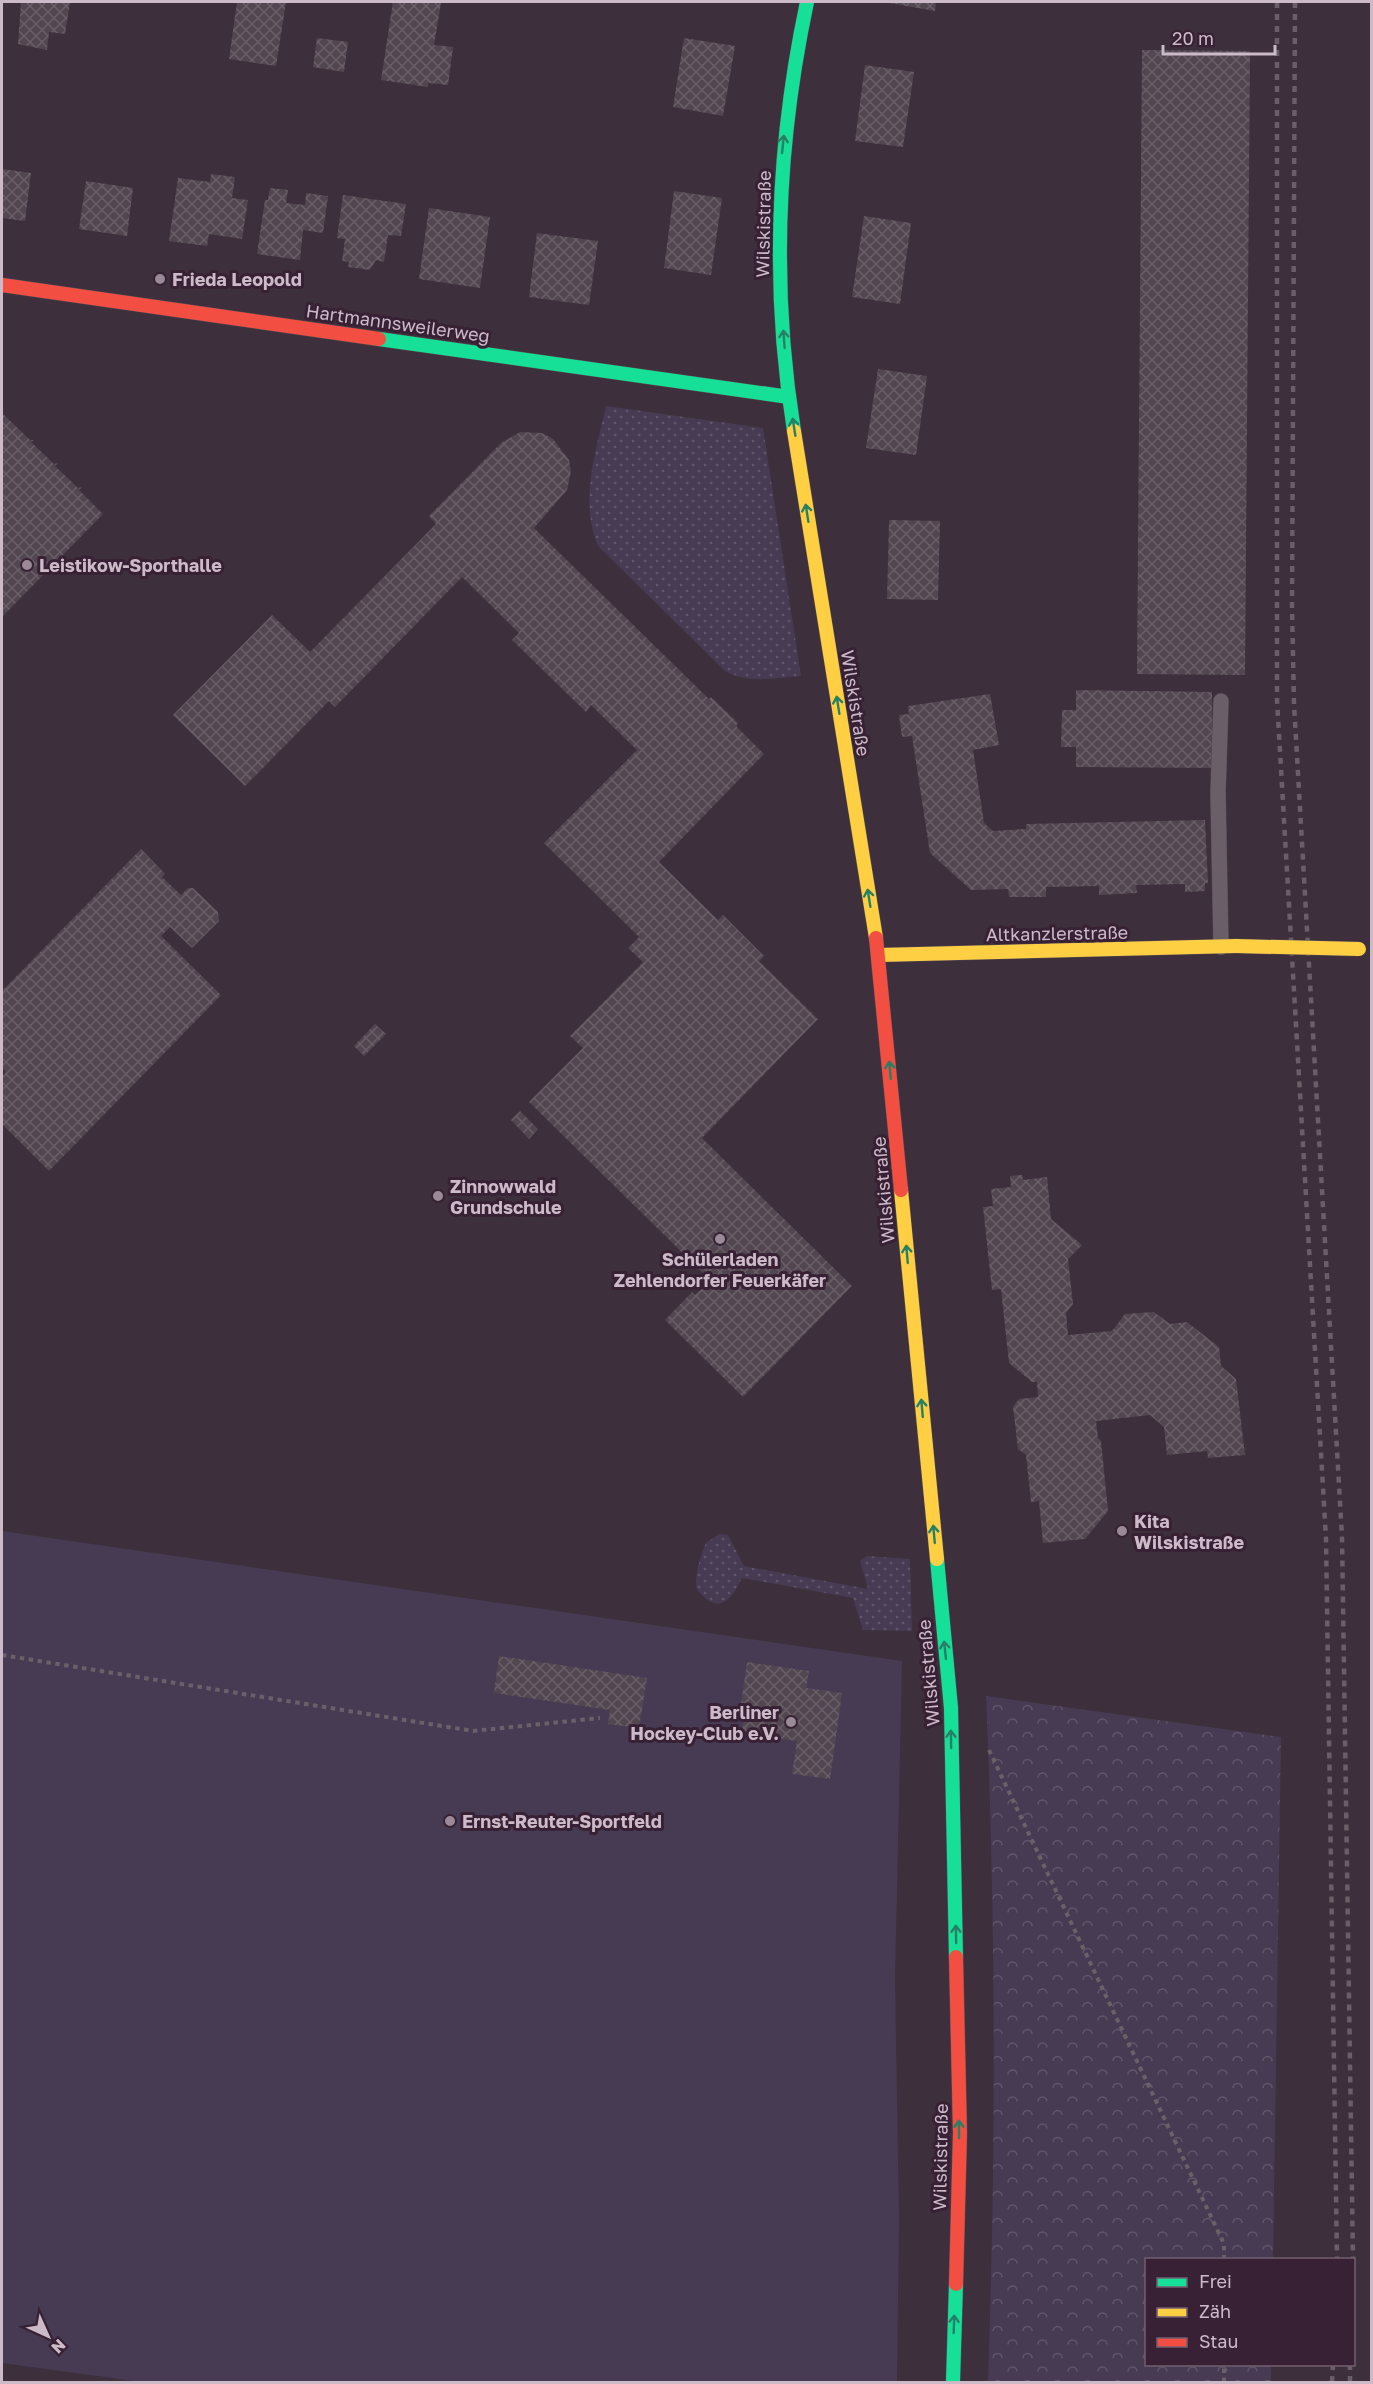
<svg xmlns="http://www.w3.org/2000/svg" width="1373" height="2384" font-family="'Golos Text',sans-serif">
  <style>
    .grass { fill: url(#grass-dots) }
    .forest { fill: url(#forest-crowns) }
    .pitch { fill: #463b53 }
    .building { fill: url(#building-cross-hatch) }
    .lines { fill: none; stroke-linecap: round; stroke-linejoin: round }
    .lane-casing { stroke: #554b54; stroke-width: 16 }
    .fast-casing { stroke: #554b54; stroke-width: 15 }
    .slow-casing { stroke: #554b54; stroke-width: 15 }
    .jam-casing { stroke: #554b54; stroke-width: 15 }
    .path { stroke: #6a606a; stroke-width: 4; stroke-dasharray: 4.5 4.5; stroke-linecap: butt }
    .lane { stroke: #6a5f68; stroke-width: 15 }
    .fast { stroke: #16e098; stroke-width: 14 }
    .slow { stroke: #ffcf43; stroke-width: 14 }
    .jam { stroke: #f24e42; stroke-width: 14 }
    .rail { stroke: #6a5f68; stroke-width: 4.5; stroke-dasharray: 6 6; stroke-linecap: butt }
    .slow-bridge-casing { stroke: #554b54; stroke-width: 15; stroke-linecap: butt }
    .slow-bridge { stroke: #ffcf43; stroke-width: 14 }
    .oneway { stroke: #278066 }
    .poi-dot { fill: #9a8997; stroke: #382135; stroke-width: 2 }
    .labels { text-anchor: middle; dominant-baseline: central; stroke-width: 6; stroke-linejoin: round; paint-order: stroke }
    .street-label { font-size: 18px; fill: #ccbac9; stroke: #382135 }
    .poi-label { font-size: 18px; font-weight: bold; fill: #ccbac9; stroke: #382135; text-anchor: start }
  </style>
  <defs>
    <pattern id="grass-dots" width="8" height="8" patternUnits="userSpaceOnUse" patternTransform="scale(1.5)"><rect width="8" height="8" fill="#463b53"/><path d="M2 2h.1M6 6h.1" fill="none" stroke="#60556a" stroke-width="1.8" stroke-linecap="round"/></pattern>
    <pattern id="forest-crowns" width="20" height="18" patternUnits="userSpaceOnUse" patternTransform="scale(1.5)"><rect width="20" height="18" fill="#463b53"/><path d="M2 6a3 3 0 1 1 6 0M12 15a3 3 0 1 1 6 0" fill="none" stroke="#60556a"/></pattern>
    <pattern id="building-cross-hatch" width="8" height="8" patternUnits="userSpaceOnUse" patternTransform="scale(1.5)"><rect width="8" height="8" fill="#524651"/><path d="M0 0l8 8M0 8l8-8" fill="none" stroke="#6a5f69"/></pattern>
  </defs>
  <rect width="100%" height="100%" fill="#3d2f3b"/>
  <g class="grass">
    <path d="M606,406L763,428L801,676C774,678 749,684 725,671L598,546C579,501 596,451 606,406Z"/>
    <path d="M719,1534L728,1535L744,1566L868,1589L860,1561L867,1556L910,1559L912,1631L863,1630L853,1598L742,1578C735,1592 723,1615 704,1597C701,1594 697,1591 696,1586C695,1574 701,1554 706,1543Z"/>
  </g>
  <path class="forest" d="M986,1696L1281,1737L1273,2259L1146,2260V2364L1271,2365V2382H988C996,2153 996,1925 986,1696Z"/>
  <polygon class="pitch" points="2,1531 902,1661 895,1980 899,2218 897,2382 141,2382 2,2363"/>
  <g class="building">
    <polygon points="21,2 70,2 65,34 49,32 47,50 18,44"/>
    <polygon points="237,2 286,2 276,66 229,59"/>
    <polygon points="393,2 441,3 434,45 453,47 448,85 428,83 428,87 381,80"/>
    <polygon points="884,2 936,2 935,11"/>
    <polygon points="317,38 348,42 344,72 313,67"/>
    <polygon points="684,38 735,46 723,116 673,107"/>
    <polygon points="1142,50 1250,51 1245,675 1137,674"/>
    <polygon points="865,65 914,72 903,147 855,141"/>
    <polygon points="2,169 31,173 25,221 2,218"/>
    <polygon points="211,174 235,177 232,198 248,200 242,239 209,234 207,246 169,241 178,178 210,182"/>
    <polygon points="86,181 133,188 127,236 79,229"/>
    <polygon points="270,188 288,190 286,203 305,205 306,193 328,196 323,233 303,230 300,260 257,254 265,200 268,200"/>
    <polygon points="674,191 722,198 711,275 664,268"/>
    <polygon points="343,195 406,204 401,236 388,235 384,262 376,260 370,270 348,267 349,262 342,261 345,239 337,238"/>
    <polygon points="429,208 490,217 480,288 419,279"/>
    <polygon points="864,216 911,223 900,304 852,297"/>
    <polygon points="537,233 598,241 589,305 529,297"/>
    <polygon points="878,369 927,376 916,455 866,448"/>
    <polygon points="2,413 30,440 34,440 31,442 54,464 58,463 55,466 78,488 82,487 79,490 103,514 2,617"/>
    <polygon points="520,432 542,433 553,439 569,460 571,471 567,490 534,528 709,699 711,697 738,723 736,726 764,754 659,862 718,920 723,915 764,956 759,961 818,1019 702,1138 852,1286 743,1397 665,1320 692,1292 695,1295 710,1280 529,1102 583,1048 570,1036 643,962 628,948 639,937 544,843 637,750 591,705 586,712 512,640 519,633 462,577 335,707 329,701 245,786 173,715 272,615 310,652 436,524 429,516 501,443"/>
    <polygon points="889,520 940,521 938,600 887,599"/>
    <polygon points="1076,690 1212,692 1212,768 1076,767 1076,747 1061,747 1062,710 1076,710"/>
    <polygon points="990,694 999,745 973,750 984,823 993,831 1026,829 1026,824 1205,820 1208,883 1205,883 1205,891 1185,892 1185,884 1136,885 1137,893 1099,895 1099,886 1046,887 1046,897 1009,897 1008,889 971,890 930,853 912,736 902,737 899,715 909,714 908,706"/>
    <polygon points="141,849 165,874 162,877 181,895 188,888 193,888 218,912 219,921 192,948 170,927 161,936 221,995 49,1171 2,1124 2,1077 6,1072 2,1068 2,991"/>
    <polygon points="375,1024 386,1034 364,1056 354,1046"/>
    <polygon points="520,1111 538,1129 529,1139 511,1120"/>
    <polygon points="1022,1175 1023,1180 1047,1177 1051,1219 1082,1245 1068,1259 1073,1304 1066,1313 1068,1335 1112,1331 1125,1314 1154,1312 1170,1324 1187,1322 1219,1347 1221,1366 1236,1379 1245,1455 1208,1458 1207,1451 1167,1455 1164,1427 1150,1415 1096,1421 1098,1438 1101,1441 1108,1511 1085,1539 1043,1543 1039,1501 1031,1502 1026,1455 1018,1449 1013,1407 1019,1399 1038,1397 1037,1382 1032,1382 1009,1363 1001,1289 992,1290 983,1207 993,1206 991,1189 1011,1187 1010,1176"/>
    <polygon points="499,1656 647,1678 639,1728 608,1724 610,1710 494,1693"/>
    <polygon points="747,1662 809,1671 806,1688 842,1693 830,1779 792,1774 797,1741 742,1733 745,1711 740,1711"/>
  </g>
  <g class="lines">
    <defs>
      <polyline id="lane" points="1221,701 1218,793 1221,947"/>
      <g id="fast">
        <polyline points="379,339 789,397"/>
        <path d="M794,431C771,288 777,143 807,2"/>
        <polyline points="937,1559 951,1708 956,1957"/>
        <polyline points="953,2382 956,2284"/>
      </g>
      <g id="slow">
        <polyline points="794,431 876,938"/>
        <polyline points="879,955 1236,946"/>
        <polyline points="901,1190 937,1559"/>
      </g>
      <g id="jam">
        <polyline points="2,285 379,339"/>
        <polyline points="876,938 901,1190"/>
        <polyline points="956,2284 960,2133 956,1957"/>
      </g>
    </defs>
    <use href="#lane" class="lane-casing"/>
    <use href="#fast" class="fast-casing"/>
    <use href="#slow" class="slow-casing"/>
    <use href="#jam" class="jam-casing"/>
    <g class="path">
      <polyline points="2,1655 473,1731 600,1718"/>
      <polyline points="989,1750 1224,2244 1224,2260"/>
      <polyline points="1224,2382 1224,2364"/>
    </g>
    <use href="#lane" class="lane"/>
    <use href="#fast" class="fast"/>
    <use href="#slow" class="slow"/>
    <use href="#jam" class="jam"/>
    <g class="rail">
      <polyline points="1277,2 1277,700 1326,1539 1337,2260"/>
      <polyline points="1295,2 1292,606 1294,704 1342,1537 1353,2260"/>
      <polyline points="1332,2382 1333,2364"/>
      <polyline points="1350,2382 1350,2364"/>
    </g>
    <defs>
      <polyline id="slow-bridge" points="1236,946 1359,949"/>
    </defs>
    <use href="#slow-bridge" class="slow-bridge-casing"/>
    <use href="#slow-bridge" class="slow-bridge"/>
  </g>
  <defs><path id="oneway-shaft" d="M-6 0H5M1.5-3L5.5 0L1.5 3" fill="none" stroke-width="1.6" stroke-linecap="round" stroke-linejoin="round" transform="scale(1.5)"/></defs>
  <g class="oneway">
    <use href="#oneway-shaft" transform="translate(783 144) rotate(-84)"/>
    <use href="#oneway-shaft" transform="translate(784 339) rotate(-94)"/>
    <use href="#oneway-shaft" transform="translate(794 427) rotate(-99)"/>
    <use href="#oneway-shaft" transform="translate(807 513) rotate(-99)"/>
    <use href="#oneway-shaft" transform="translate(838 705) rotate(-99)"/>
    <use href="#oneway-shaft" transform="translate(869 898) rotate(-99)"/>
    <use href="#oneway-shaft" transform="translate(890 1070) rotate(-95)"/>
    <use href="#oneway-shaft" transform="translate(907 1254) rotate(-95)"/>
    <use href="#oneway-shaft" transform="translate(922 1408) rotate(-95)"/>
    <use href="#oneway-shaft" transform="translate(934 1534) rotate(-95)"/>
    <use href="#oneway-shaft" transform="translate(945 1650) rotate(-96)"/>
    <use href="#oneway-shaft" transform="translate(951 1739) rotate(-91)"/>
    <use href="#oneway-shaft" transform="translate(956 1934) rotate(-91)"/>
    <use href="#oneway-shaft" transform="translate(959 2129) rotate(-90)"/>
    <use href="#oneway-shaft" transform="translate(954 2324) rotate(-88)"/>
  </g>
  <g class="poi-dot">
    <circle cx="160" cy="279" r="6"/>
    <circle cx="27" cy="565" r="6"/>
    <circle cx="438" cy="1196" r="6"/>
    <circle cx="720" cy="1239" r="6"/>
    <circle cx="1122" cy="1531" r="6"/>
    <circle cx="791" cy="1722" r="6"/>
    <circle cx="450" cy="1821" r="6"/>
  </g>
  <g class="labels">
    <g class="street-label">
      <text transform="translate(763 224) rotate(-89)">Wilskistraße</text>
      <text transform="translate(398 323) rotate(8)">Hartmannsweilerweg</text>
      <text transform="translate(856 703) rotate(81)">Wilskistraße</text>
      <text transform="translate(1057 933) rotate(-1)">Altkanzlerstraße</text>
      <text transform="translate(883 1190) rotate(-95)">Wilskistraße</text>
      <text transform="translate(928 1673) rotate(-95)">Wilskistraße</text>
      <text transform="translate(940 2157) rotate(-89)">Wilskistraße</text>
    </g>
    <g class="poi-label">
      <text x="172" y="279">Frieda Leopold</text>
      <text x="39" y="565">Leistikow-Sporthalle</text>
      <text x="450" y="1186">Zinnowwald<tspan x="450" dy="21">Grundschule</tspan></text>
      <text x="720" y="1259" text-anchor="middle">Schülerladen<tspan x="720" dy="21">Zehlendorfer Feuerkäfer</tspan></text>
      <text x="1134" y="1521">Kita<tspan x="1134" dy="21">Wilskistraße</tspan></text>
      <text x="779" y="1712" text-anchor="end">Berliner<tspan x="779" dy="21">Hockey-Club e.V.</tspan></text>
      <text x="462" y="1821">Ernst-Reuter-Sportfeld</text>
    </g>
  </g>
  <rect width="1373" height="2384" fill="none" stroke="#ccbac9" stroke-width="6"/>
  <rect x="1145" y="2258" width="210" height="108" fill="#382135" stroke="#735e70" stroke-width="1.5"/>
  <rect x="1157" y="2278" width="30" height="9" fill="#16e098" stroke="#735e70" stroke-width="1.5"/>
  <text x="1199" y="2288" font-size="18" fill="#ccbac9">Frei</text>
  <rect x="1157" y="2308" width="30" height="9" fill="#ffcf43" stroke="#735e70" stroke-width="1.5"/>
  <text x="1199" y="2318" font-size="18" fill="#ccbac9">Zäh</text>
  <rect x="1157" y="2338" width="30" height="9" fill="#f24e42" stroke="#735e70" stroke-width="1.5"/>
  <text x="1199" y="2348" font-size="18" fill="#ccbac9">Stau</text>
  <g transform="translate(48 2336) rotate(135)" stroke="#382135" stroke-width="4.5" paint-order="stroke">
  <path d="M0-4.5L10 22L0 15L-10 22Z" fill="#ccbac9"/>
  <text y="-9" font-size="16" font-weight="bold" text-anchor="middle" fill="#ccbac9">N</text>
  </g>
  <path d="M1163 45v9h112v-9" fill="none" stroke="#ccbac9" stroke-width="3"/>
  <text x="1172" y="45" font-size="18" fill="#ccbac9" stroke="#382135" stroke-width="4.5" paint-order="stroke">20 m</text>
</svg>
